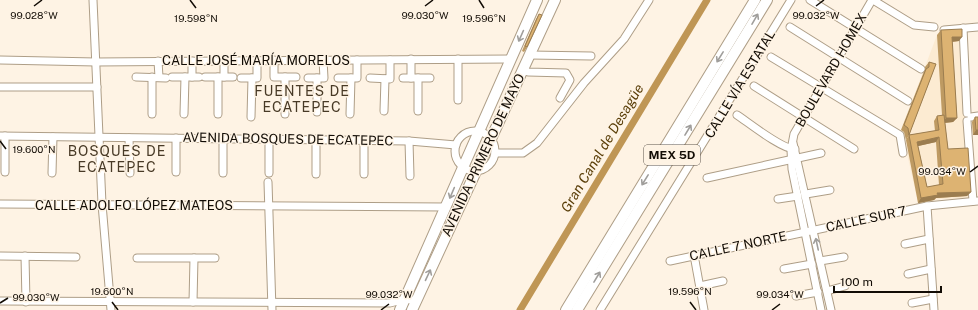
<svg xmlns="http://www.w3.org/2000/svg" width="978" height="310" font-family="'Public Sans',sans-serif">
  <style>
    .built { fill: #fcebd2 }
    .lines { fill: none; stroke-linecap: round; stroke-linejoin: round }
    .canal { stroke: #bf9655; stroke-width: 7 }
    .minor-casing { stroke: #ae9e87; stroke-width: 9 }
    .highway-casing { stroke: #ae9e87; stroke-width: 12 }
    .minor { stroke: #fff; stroke-width: 7 }
    .highway { stroke: #fff; stroke-width: 10 }
    .wall { fill: #be9a62; fill-rule: evenodd }
    .shaded-wall { fill: #9b7d50 }
    .building { fill: #ddb372; stroke: #9b7d50; fill-rule: evenodd }
    .oneway { stroke: #a09e9b }
    .ticks { fill: none; stroke: #120c05; stroke-width: 1.5 }
    .labels { text-anchor: middle; dominant-baseline: central; stroke-width: 3; stroke-linejoin: round; paint-order: stroke }
    .shield { fill: #fef3e4; stroke: #595148; stroke-width: 1 }
    .shield-label { font-size: 12px; font-weight: bold; fill: #120c05 }
    .street-label { font-size: 13px; fill: #120c05; stroke: #fef3e4 }
    .neighbourhood-label { font-size: 14px; letter-spacing: 1px; fill: #483a26; stroke: #fef3e4 }
    .water-label { font-size: 14px; font-style: italic; fill: #593d07; stroke: #fef3e4 }
    .ticks-label { font-size: 10px; text-anchor: middle; fill: #120c05; stroke: #fef3e4; stroke-width: 3; stroke-linejoin: round; paint-order: stroke }
  </style>
  <rect width="100%" height="100%" fill="#fef3e4"/>
  <polygon class="built" points="960,34 969,198 940,199 918,203 904,140 900,133 937,35"/>
  <g class="lines">
    <polyline class="canal" points="520,310 707,0"/>
    <defs>
      <g id="minor">
        <polyline points="93,0 102,204 111,310"/>
        <polyline points="810,0 921,69"/>
        <polyline points="873,0 914,25 934,27"/>
        <polyline points="790,27 908,101"/>
        <polyline points="963,28 967,113"/>
        <polyline points="944,30 978,27"/>
        <polyline points="530,55 591,56"/>
        <polyline points="771,57 900,135 903,153"/>
        <polyline points="0,60 96,62 511,59"/>
        <polyline points="274,60 274,77 296,77"/>
        <polyline points="158,61 159,77"/>
        <polyline points="192,61 192,77"/>
        <polyline points="523,69 528,72 566,73 570,80 560,98"/>
        <polyline points="136,77 166,78"/>
        <polyline points="152,77 152,114"/>
        <polyline points="172,77 199,77"/>
        <polyline points="205,77 233,77"/>
        <polyline points="218,77 218,114"/>
        <polyline points="224,77 224,61"/>
        <polyline points="285,77 285,114"/>
        <polyline points="241,78 257,78 257,61"/>
        <polyline points="308,78 324,78 323,60"/>
        <polyline points="338,78 357,78 357,60"/>
        <polyline points="370,78 390,79 390,60"/>
        <polyline points="403,78 430,78"/>
        <polyline points="411,78 411,59"/>
        <polyline points="754,86 854,149"/>
        <polyline points="0,87 97,87"/>
        <polyline points="458,100 458,59"/>
        <polyline points="384,111 385,79"/>
        <polyline points="418,111 418,78"/>
        <polyline points="317,112 317,78"/>
        <polyline points="184,114 185,77"/>
        <polyline points="350,114 351,78"/>
        <path d="M737,115C749,123 783,150 795,149"/>
        <polyline points="251,117 252,78"/>
        <polyline points="971,117 978,116"/>
        <polyline points="967,121 973,201"/>
        <circle cx="475" cy="151" r="20"/>
        <polyline points="0,136 409,141 456,145"/>
        <polyline points="129,138 130,173"/>
        <polyline points="223,138 223,173"/>
        <polyline points="316,139 316,174"/>
        <polyline points="409,141 410,176"/>
        <polyline points="793,143 831,310"/>
        <polyline points="495,153 523,153 537,143 584,83 624,39 649,0"/>
        <polyline points="5,172 5,136"/>
        <polyline points="176,172 176,138"/>
        <polyline points="52,173 53,137"/>
        <polyline points="269,173 269,138"/>
        <polyline points="364,174 364,141"/>
        <polyline points="707,178 821,153"/>
        <polyline points="268,182 272,310"/>
        <polyline points="806,194 830,190"/>
        <polyline points="778,199 798,196"/>
        <polyline points="0,204 446,207"/>
        <polyline points="927,206 934,310"/>
        <polyline points="905,244 929,239"/>
        <polyline points="694,255 704,310"/>
        <polyline points="0,256 76,257"/>
        <polyline points="25,256 26,302"/>
        <polyline points="137,258 215,258"/>
        <polyline points="670,261 927,206 978,201"/>
        <polyline points="820,261 844,257"/>
        <polyline points="784,269 812,264"/>
        <polyline points="908,274 931,269"/>
        <polyline points="700,286 723,281"/>
        <polyline points="827,291 845,286"/>
        <polyline points="796,296 818,292"/>
        <polyline points="0,301 390,303 406,299 416,301"/>
        <polyline points="193,302 194,258"/>
        <polyline points="912,303 933,299"/>
        <polyline points="600,310 791,0"/>
        <polyline points="821,310 792,169 791,150 794,134 872,0"/>
      </g>
      <g id="highway">
        <polyline points="400,310 537,0"/>
        <polyline points="412,310 555,0"/>
        <polyline points="566,310 755,0"/>
        <polyline points="577,310 767,0"/>
      </g>
    </defs>
    <use href="#minor" class="minor-casing"/>
    <use href="#highway" class="highway-casing"/>
    <use href="#minor" class="minor"/>
    <use href="#highway" class="highway"/>
  </g>
  <g class="wall">
    <polygon points="539,14 527,47 524,52 522,51 536,19"/>
    <path d="M941,30L959,41L952,42L957,118L953,122L945,123L948,149L971,192L967,196L936,198L934,200L918,203L906,140L909,135L935,131L934,121L937,116L942,115L937,35ZM936,142L939,185L927,187L918,146Z"/>
    <polygon points="929,62 936,64 909,135 906,140 904,132 901,130 923,74 925,70 925,67"/>
    <polygon points="975,117 978,135 973,135 972,122"/>
  </g>
  <g class="shaded-wall">
    <polygon points="952,37 962,37 959,41 949,42"/>
    <polygon points="946,118 957,118 953,122 942,123"/>
    <polygon points="976,130 978,130 978,135 973,135"/>
    <polygon points="939,137 936,142 914,147 917,142"/>
    <polygon points="971,192 967,196 936,198 934,200 918,203 921,198 937,193"/>
  </g>
  <g class="building">
    <polygon points="539,14 542,15 527,47 525,46"/>
    <polygon points="962,29 962,37 952,37 957,118 946,118 941,30"/>
    <polygon points="929,62 936,64 909,135 908,128 904,125 926,69 929,67"/>
    <path d="M944,115L948,149L968,148L971,192L937,193L938,195L921,198L909,135L939,130L937,116ZM939,137L943,184L927,187L917,142Z"/>
    <polygon points="975,117 978,117 978,130 976,130"/>
  </g>
  <defs><path id="oneway-shaft" d="M-6 0H5M1.5-3L5.5 0L1.5 3" fill="none" stroke-width="1.6" stroke-linecap="round" stroke-linejoin="round"/></defs>
  <g class="oneway">
    <use href="#oneway-shaft" transform="translate(755 19) rotate(-60)"/>
    <use href="#oneway-shaft" transform="translate(521 36) rotate(114)"/>
    <use href="#oneway-shaft" transform="translate(720 57) rotate(122)"/>
    <use href="#oneway-shaft" transform="translate(688 130) rotate(-59)"/>
    <use href="#oneway-shaft" transform="translate(645 180) rotate(122)"/>
    <use href="#oneway-shaft" transform="translate(452 193) rotate(113)"/>
    <use href="#oneway-shaft" transform="translate(817 244) rotate(-102)"/>
    <use href="#oneway-shaft" transform="translate(428 275) rotate(-65)"/>
    <use href="#oneway-shaft" transform="translate(597 277) rotate(-59)"/>
  </g>
  <path class="ticks" d="M190,0L196,8M479,0L484,8M34,6L42,0M425,6L433,0M816,6L824,0M0,141L6,149M970,172L978,166M112,302L118,310M690,302L696,310M0,303L8,298M381,310L389,304M772,310L780,304"/>
  <g class="labels">
    <rect class="shield" x="644" y="145" width="56" height="20" rx="3"/>
    <g class="shield-label">
      <text x="672" y="155">MEX 5D</text>
    </g>
    <g class="street-label">
      <text x="256" y="60">CALLE JOSÉ MARÍA MORELOS</text>
      <text transform="translate(831 70) rotate(-60)">BOULEVARD HOMEX</text>
      <text transform="translate(740 84) rotate(-59)">CALLE VÍA ESTATAL</text>
      <text transform="translate(288 139) rotate(1)">AVENIDA BOSQUES DE ECATEPEC</text>
      <text transform="translate(483 155) rotate(-65)">AVENIDA PRIMERO DE MAYO</text>
      <text x="134" y="205">CALLE ADOLFO LÓPEZ MATEOS</text>
      <text transform="translate(866 219) rotate(-12)">CALLE SUR 7</text>
      <text transform="translate(738 246) rotate(-12)">CALLE 7 NORTE</text>
    </g>
    <g class="neighbourhood-label">
      <text x="302" y="91">FUENTES DE<tspan x="302" dy="16">ECATEPEC</tspan></text>
      <text x="117" y="151">BOSQUES DE<tspan x="117" dy="16">ECATEPEC</tspan></text>
    </g>
    <g class="water-label">
      <text transform="translate(602 148) rotate(-59)">Gran Canal de Desagüe</text>
    </g>
  </g>
  <g class="ticks-label">
    <text x="34" y="19">99.028°W</text>
    <text x="816" y="19">99.032°W</text>
    <text x="425" y="19">99.030°W</text>
    <text x="196" y="22">19.598°N</text>
    <text x="484" y="22">19.596°N</text>
    <text x="34" y="153">19.600°N</text>
    <text x="942" y="175">99.034°W</text>
    <text x="112" y="295">19.600°N</text>
    <text x="690" y="295">19.596°N</text>
    <text x="389" y="298">99.032°W</text>
    <text x="780" y="298">99.034°W</text>
    <text x="36" y="301">99.030°W</text>
  </g>
  <path d="M834 286v6h107v-6" fill="none" stroke="#120c05" stroke-width="2"/>
  <text x="840" y="286" font-size="12" fill="#120c05" stroke="#fef3e4" stroke-width="3" paint-order="stroke">100 m</text>
</svg>
